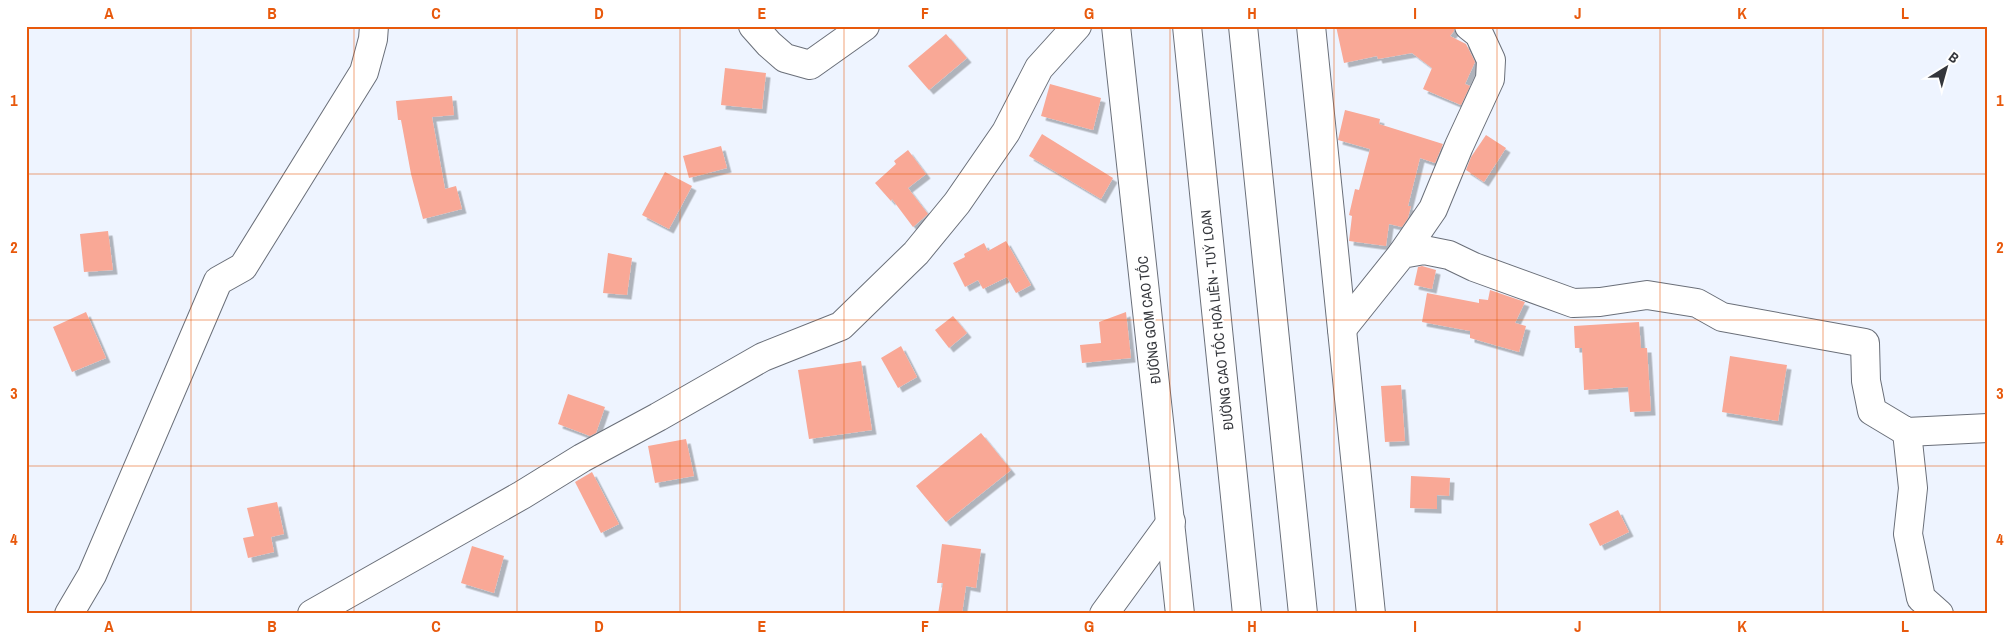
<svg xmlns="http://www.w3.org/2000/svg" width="2014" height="640" font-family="'Archivo Narrow',sans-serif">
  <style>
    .building { fill: #f9a896; filter: url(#shadow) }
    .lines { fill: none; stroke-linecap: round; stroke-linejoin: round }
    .minor-casing { stroke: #6a6f79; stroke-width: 30 }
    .major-casing { stroke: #6a6f79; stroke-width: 30 }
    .highway-casing { stroke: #6a6f79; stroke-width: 30 }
    .minor { stroke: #fff; stroke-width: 28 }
    .major { stroke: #fff; stroke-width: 28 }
    .highway { stroke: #fff; stroke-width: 28 }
    .grid { fill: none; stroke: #e8590c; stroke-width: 1; stroke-opacity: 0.55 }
    .labels { text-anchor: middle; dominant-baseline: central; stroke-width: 4; stroke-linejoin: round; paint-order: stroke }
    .street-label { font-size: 14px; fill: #34363b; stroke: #fff }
    .neatline { fill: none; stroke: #e8590c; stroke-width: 2 }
    .grid-label { font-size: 16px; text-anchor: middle; font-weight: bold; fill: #e8590c }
  </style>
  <defs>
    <filter id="shadow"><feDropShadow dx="4.5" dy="4.5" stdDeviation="0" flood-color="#0004"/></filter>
  </defs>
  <rect width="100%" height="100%" fill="#eef4ff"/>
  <g class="building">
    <polygon points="1336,26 1454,26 1454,31 1450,36 1466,44 1475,62 1465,84 1470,86 1461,105 1423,89 1432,68 1412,53 1378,59 1377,56 1344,63"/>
    <polygon points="946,34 967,58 929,90 908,66"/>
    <polygon points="725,68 766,73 762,109 721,105"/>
    <polygon points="1050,84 1101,98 1093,130 1041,116"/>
    <polygon points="452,96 454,115 432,117 445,189 456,186 462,209 423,219 411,174 401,120 398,120 396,101"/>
    <polygon points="1345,110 1380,119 1379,124 1443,144 1435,163 1420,158 1408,206 1411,206 1408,218 1402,227 1389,224 1386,246 1349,241 1352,216 1349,215 1355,189 1359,190 1370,149 1338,140"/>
    <polygon points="1042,134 1113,178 1101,199 1029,156"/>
    <polygon points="1486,135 1506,148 1484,182 1466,170 1471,157"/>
    <polygon points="721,146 727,168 689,178 683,156"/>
    <polygon points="908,150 926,174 908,188 928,214 913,227 892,199 891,201 875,183 896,164 894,161"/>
    <polygon points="665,172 692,186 669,229 642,215"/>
    <polygon points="108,231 113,270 84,272 80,234"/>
    <polygon points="1006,241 1031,285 1016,293 1007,277 983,289 978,280 965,287 953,263 965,257 964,254 984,243 988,251"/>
    <polygon points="608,253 632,258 627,295 603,293"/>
    <polygon points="1422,266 1436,270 1432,289 1414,285 1418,267"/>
    <polygon points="1490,290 1525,302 1515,323 1526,326 1519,352 1470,338 1470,331 1422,322 1427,293 1479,303 1479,299 1488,300"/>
    <polygon points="86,312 106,358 72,372 53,327"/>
    <polygon points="1126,312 1131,358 1082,363 1080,345 1101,343 1099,322"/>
    <polygon points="953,316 967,333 949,348 935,330"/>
    <polygon points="1639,322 1641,348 1647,348 1651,411 1630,412 1628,387 1584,390 1582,348 1575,348 1574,326"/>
    <polygon points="901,346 917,377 898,388 881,358"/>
    <polygon points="1730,356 1787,365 1778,421 1722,412"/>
    <polygon points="861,361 872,430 809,439 798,370"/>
    <polygon points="1401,385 1405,441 1385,442 1381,386"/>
    <polygon points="568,394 605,407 596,433 590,436 558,424"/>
    <polygon points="981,433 1011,470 946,522 916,486"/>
    <polygon points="686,439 694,476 655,483 648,446"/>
    <polygon points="592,472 619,524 601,533 575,482"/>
    <polygon points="1411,476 1450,478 1449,496 1437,495 1437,509 1410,508"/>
    <polygon points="277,502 284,534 271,537 274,552 248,558 243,538 254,536 247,508"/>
    <polygon points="1618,510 1629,532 1600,546 1589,524"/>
    <polygon points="942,544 981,549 976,588 966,586 962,614 938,614 943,583 937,583"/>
    <polygon points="472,546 504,556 494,593 461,583"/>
  </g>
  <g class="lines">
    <defs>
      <g id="minor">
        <polyline points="753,26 769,44 785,58 810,65 865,26"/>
        <polyline points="1402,254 1433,209 1459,146 1490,79 1491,60 1479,34 1469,26"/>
        <polyline points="1342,329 1402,254 1424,250 1449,255 1474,267 1573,303 1600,302 1647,295 1697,303 1722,317 1865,343 1866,381 1872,411 1907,432 1988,428"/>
        <polyline points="1907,432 1913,488 1908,534 1921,598 1939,614"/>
        <polyline points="69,614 92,575 218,281 243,267 364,72 373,39 374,26"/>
        <polyline points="312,614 522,495 582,458 658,417 763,357 841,326 916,253 957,203 1006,132 1039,68 1077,26"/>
        <polyline points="1104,614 1171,522"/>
      </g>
      <g id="major">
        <polyline points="1116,26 1180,614"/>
        <polyline points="1311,26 1371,614"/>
      </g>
      <g id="highway">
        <polyline points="1187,26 1247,614"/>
        <polyline points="1243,26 1303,614"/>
      </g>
    </defs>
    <use href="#minor" class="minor-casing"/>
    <use href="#major" class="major-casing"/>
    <use href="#highway" class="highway-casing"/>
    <use href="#minor" class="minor"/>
    <use href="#major" class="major"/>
    <use href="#highway" class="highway"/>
  </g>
  <path class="grid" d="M191,26V614M354,26V614M517,26V614M680,26V614M844,26V614M1007,26V614M1170,26V614M1334,26V614M1497,26V614M1660,26V614M1823,26V614M26,174H1988M26,320H1988M26,466H1988"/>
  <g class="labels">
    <g class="street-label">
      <text transform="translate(1149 320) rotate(-96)">ĐƯỜNG GOM CAO TỐC</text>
      <text transform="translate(1217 320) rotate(-96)">ĐƯỜNG CAO TỐC HOÀ LIÊN - TUÝ LOAN</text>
    </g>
  </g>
  <rect width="2014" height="640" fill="none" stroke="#ffffff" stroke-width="55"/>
  <g transform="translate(1946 68) rotate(37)" stroke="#ffffff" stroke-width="4" paint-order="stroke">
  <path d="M0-4L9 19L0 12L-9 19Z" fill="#34363b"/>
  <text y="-8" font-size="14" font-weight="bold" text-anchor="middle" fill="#34363b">B</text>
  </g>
  <rect x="28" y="28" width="1958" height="584" class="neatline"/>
  <g class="grid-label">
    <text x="109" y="19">A</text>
    <text x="272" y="19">B</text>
    <text x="436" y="19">C</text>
    <text x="599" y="19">D</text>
    <text x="762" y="19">E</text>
    <text x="925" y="19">F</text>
    <text x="1089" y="19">G</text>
    <text x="1252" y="19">H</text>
    <text x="1415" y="19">I</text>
    <text x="1578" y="19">J</text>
    <text x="1742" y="19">K</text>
    <text x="1905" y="19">L</text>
    <text x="14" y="106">1</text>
    <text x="2000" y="106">1</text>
    <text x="14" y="253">2</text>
    <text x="2000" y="253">2</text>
    <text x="14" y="399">3</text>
    <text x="2000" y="399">3</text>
    <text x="14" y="545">4</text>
    <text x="2000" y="545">4</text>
    <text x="109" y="632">A</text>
    <text x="272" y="632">B</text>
    <text x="436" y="632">C</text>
    <text x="599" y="632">D</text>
    <text x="762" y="632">E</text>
    <text x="925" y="632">F</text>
    <text x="1089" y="632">G</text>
    <text x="1252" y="632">H</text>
    <text x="1415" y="632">I</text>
    <text x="1578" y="632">J</text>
    <text x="1742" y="632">K</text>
    <text x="1905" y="632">L</text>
  </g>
</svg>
